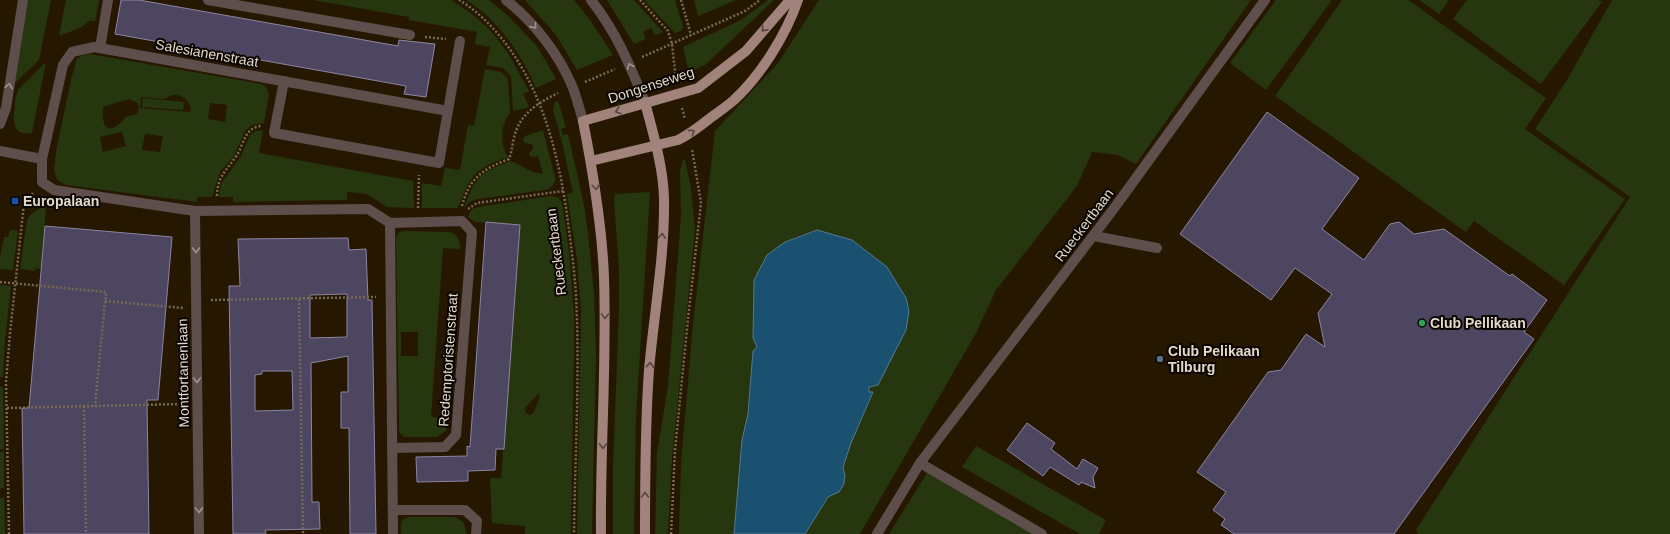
<svg xmlns="http://www.w3.org/2000/svg" width="1670" height="534" font-family="Helvetica,sans-serif">
  <style>
    .green { fill: #26360e; fill-rule: evenodd }
    .water { fill: #1a5171; stroke: #567a8b }
    .building { fill: #4d4660; stroke: #8d85a2; fill-rule: evenodd }
    .lines { fill: none; stroke-linecap: round; stroke-linejoin: round }
    .path { stroke: #766a56; stroke-width: 2.5; stroke-dasharray: 2 2; stroke-linecap: butt }
    .minor { stroke: #5e4f4c; stroke-width: 10 }
    .major { stroke: #a1837c; stroke-width: 10 }
    .oneway { stroke: #a0948a }
    .oneway2 { stroke: #56443e }
    .transit-dot { fill: #1a4fb4; stroke: #0a0500; stroke-width: 1.5 }
    .leisure-dot { fill: #2e9e5b; stroke: #0a0500; stroke-width: 1.5 }
    .service-dot { fill: #5c6f8a; stroke: #0a0500; stroke-width: 1.5 }
    .labels { text-anchor: middle; dominant-baseline: central; stroke-width: 4; stroke-linejoin: round; paint-order: stroke }
    .street-label { font-size: 14px; fill: #e1d8c9; stroke: #0a0500 }
    .poi-label { font-size: 14px; font-weight: bold; fill: #e1d8c9; stroke: #0a0500; text-anchor: start }
  </style>
  <rect width="100%" height="100%" fill="#261800"/>
  <g class="green">
    <polygon points="27,0 51,0 39,60 16,82 13,82"/>
    <polygon points="66,0 99,0 95,22 91,20 80,28 59,36"/>
    <polygon points="313,0 451,0 472,14 491,31 508,53 529,91 523,94 529,107 513,111 511,76 503,68 486,65 490,47 475,44 477,32 409,20 409,17"/>
    <path d="M466,0H489L507,15L537,46L556,79L536,88C521,53 498,20 466,0Z"/>
    <polygon points="525,0 574,0 590,20 613,55 577,70 556,35"/>
    <polygon points="607,0 634,0 663,32 655,35 651,28 643,32 646,39 634,44"/>
    <polygon points="644,0 675,0 683,27 681,31 676,33 674,32"/>
    <polygon points="694,0 736,0 698,16"/>
    <polygon points="768,0 774,0 706,64 689,73 683,47 741,20"/>
    <polygon points="819,0 1251,0 1136,164 1118,155 1092,152 1077,186 996,290 975,335 860,534 805,534 828,497 832,496 844,471 843,467 851,443 873,392 869,392 869,387 873,387 900,287 887,267 852,240 817,230 796,237 785,242 767,255 754,280 753,338 757,347 753,351 748,414 742,440 734,534 679,534 681,464 693,323 715,131 778,63"/>
    <polygon points="1276,0 1332,0 1266,90 1230,63"/>
    <polygon points="1342,0 1408,0 1546,98 1525,129 1625,199 1564,285 1474,221 1466,232 1275,96"/>
    <polygon points="1419,0 1449,0 1439,14"/>
    <polygon points="1467,0 1599,0 1602,2 1541,84 1453,19"/>
    <polygon points="1612,0 1670,0 1670,534 1418,534 1416,530 1630,197 1535,129 1567,80"/>
    <path d="M90,54L261,84L266,87L269,95L264,123L252,125L245,131L234,156L220,172L212,197H197V202L66,185L57,180L54,170L57,146L72,76L77,59L83,55ZM172,95C183,94 191,101 191,112L140,108L141,97L164,99ZM129,99L138,103L139,108L137,113C134,116 131,115 128,116C123,119 120,125 115,127C102,133 102,115 103,107ZM210,103L227,105L225,122L208,119ZM122,132L126,146L103,152L100,137ZM145,134L163,136L160,152L142,150Z"/>
    <path d="M46,62L32,133C11,137 13,118 15,104C15,99 16,94 19,89Z"/>
    <path d="M485,69L501,72L508,79L510,113C500,125 500,145 508,157C474,169 471,175 458,208H422V183L441,186L445,168L460,170L468,125L474,126Z"/>
    <polygon points="143,98 184,102 183,110 142,107"/>
    <polygon points="558,101 566,127 561,129 563,135 568,134 584,205 588,233 594,294 596,355 592,534 577,534 581,311 577,259 567,194 573,193 562,142 553,110 555,102"/>
    <polygon points="263,130 259,153 413,181 414,208 387,207 367,194 347,192 347,200 344,200 233,202 233,197 219,197 221,184 241,156 250,135 256,131"/>
    <path d="M543,130L555,177C556,183 552,188 545,190L477,199L469,202L464,208C475,177 481,172 511,161L533,172L543,174L538,156L533,157L530,156L529,153L533,149V145L524,142L523,139L525,136Z"/>
    <polygon points="683,159 685,160 691,188 695,230 672,458 668,534 655,534 657,453 668,386 681,216 680,171"/>
    <polygon points="650,192 636,416 634,534 613,534 613,467 619,308 619,269 614,200 615,194"/>
    <path d="M551,196L557,197L562,202L569,252L574,315V347L571,534H525V526L492,523L490,478H501L520,225L475,222L468,217L472,209L478,207ZM538,394L540,396L534,412L530,415L527,414L525,411V408Z"/>
    <polygon points="41,208 46,208 41,269 35,268 35,271 20,269 27,220 31,214"/>
    <polygon points="10,230 18,231 13,270 0,269 0,258 4,237 8,237"/>
    <path d="M403,231L450,232C458,235 460,240 460,249L443,248L431,417L448,418L446,431L437,437H404L400,433L399,430L396,238L398,233ZM401,332H418V356H401Z"/>
    <polygon points="0,285 11,286 5,340 3,378 0,377"/>
    <polygon points="0,387 3,387 4,449 0,449"/>
    <polygon points="976,446 1106,520 1099,534 1080,534 962,467"/>
    <polygon points="0,452 4,452 4,488 0,489"/>
    <polygon points="932,465 1048,534 889,534"/>
    <polygon points="0,498 4,498 5,534 0,534"/>
    <path d="M408,517H455L464,523L467,534H401C401,527 399,519 408,517Z"/>
  </g>
  <polygon class="water" points="817,230 852,240 887,267 906,298 909,311 906,330 878,385 869,387 869,392 873,392 851,443 843,467 845,476 844,484 839,492 828,497 805,534 734,534 742,440 748,414 753,351 757,347 753,338 754,280 767,255 785,242"/>
  <g class="building">
    <polygon points="121,0 139,0 398,46 399,40 435,44 426,97 404,94 406,86 115,34"/>
    <polygon points="1267,112 1359,178 1322,229 1364,260 1390,224 1399,222 1414,234 1444,229 1510,276 1512,274 1547,300 1524,332 1534,339 1394,534 1234,534 1221,525 1225,519 1213,510 1226,492 1197,472 1268,372 1281,370 1306,334 1325,347 1318,313 1332,294 1295,268 1271,300 1180,234"/>
    <polygon points="486,222 520,225 504,449 496,449 495,470 468,471 468,481 417,482 416,457 467,456 467,446 470,447"/>
    <polygon points="45,226 172,237 158,400 147,400 149,534 24,534 22,408 29,408"/>
    <path d="M348,238L349,250L366,249L368,300H372L376,534H350L349,428H341V392H348V356L311,363L312,502H319L320,529L265,530L266,534H233L229,286H240L238,239ZM347,294V337L310,338V295ZM262,371H292L293,410L255,411V375L262,374Z"/>
    <polygon points="1027,423 1055,443 1051,449 1077,469 1083,459 1098,468 1093,477 1095,488 1081,482 1079,485 1050,467 1043,476 1007,450"/>
  </g>
  <g class="lines">
    <g class="path">
      <path d="M459,0C476,10 491,25 503,40C541,88 557,149 566,208C570,237 574,266 576,295C580,375 575,455 574,534"/>
      <polyline points="640,0 668,31 672,44 676,80"/>
      <polyline points="681,0 691,35"/>
      <polyline points="425,37 446,39"/>
      <polyline points="642,57 745,11 760,0"/>
      <polyline points="585,82 615,69"/>
      <polyline points="682,108 685,119"/>
      <path d="M217,196C217,177 227,170 237,155C244,144 244,128 261,126"/>
      <path d="M462,206C469,178 483,169 509,159C512,152 512,145 514,138C519,114 538,103 558,93"/>
      <polyline points="418,208 419,175"/>
      <polyline points="468,209 477,203 563,191"/>
      <polyline points="0,282 106,292 95,406"/>
      <polyline points="299,299 303,534"/>
      <polyline points="211,300 376,297"/>
      <polyline points="105,301 183,308"/>
      <polyline points="84,406 86,534"/>
      <polyline points="7,408 183,404"/>
      <polyline points="9,534 6,382 10,333 24,203 33,193"/>
      <polyline points="671,534 675,450 688,319 701,203 692,149"/>
    </g>
    <g class="minor">
      <polyline points="208,0 410,35"/>
      <path d="M506,0C534,22 559,54 573,88C577,99 580,110 583,121"/>
      <path d="M591,0C616,31 630,66 645,102"/>
      <polyline points="100,48 108,0"/>
      <polyline points="284,81 274,133 439,163 460,41"/>
      <polyline points="0,124 6,108 23,0"/>
      <polyline points="0,151 42,159"/>
      <polyline points="195,211 199,534"/>
      <polyline points="390,223 393,534"/>
      <polyline points="1094,236 1157,248"/>
      <polyline points="392,448 445,447 456,435 472,232 462,221 390,223 368,209 195,211 54,190 42,182 42,159 63,65 72,52 94,47 448,111"/>
      <polyline points="920,463 1042,534"/>
      <polyline points="393,510 465,510 477,521 476,534"/>
      <polyline points="877,534 920,463 1115,207 1265,0"/>
    </g>
    <g class="major">
      <path d="M645,102C653,134 663,165 664,198C665,255 654,313 649,370C645,425 645,479 645,534"/>
      <path d="M591,161L678,140C690,134 699,127 709,119C717,113 726,107 734,100C761,75 786,35 798,0"/>
      <path d="M601,534C600,448 607,363 604,277C602,224 593,172 583,121L698,88L746,51L790,0"/>
    </g>
  </g>
  <defs><path id="oneway-chevron" d="M-2-3.5L2.5 0L-2 3.5" fill="none" stroke-width="1.6" stroke-linecap="round" stroke-linejoin="round"/></defs>
  <g class="oneway">
    <use href="#oneway-chevron" transform="translate(534 26) rotate(51)"/>
    <use href="#oneway-chevron" transform="translate(630 66) rotate(-113)"/>
    <use href="#oneway-chevron" transform="translate(9 86) rotate(-81)"/>
    <use href="#oneway-chevron" transform="translate(196 250) rotate(89)"/>
    <use href="#oneway-chevron" transform="translate(197 380) rotate(89)"/>
    <use href="#oneway-chevron" transform="translate(199 510) rotate(89)"/>
  </g>
  <g class="oneway2">
    <use href="#oneway-chevron" transform="translate(764 29) rotate(131)"/>
    <use href="#oneway-chevron" transform="translate(618 111) rotate(163)"/>
    <use href="#oneway-chevron" transform="translate(692 132) rotate(-36)"/>
    <use href="#oneway-chevron" transform="translate(596 187) rotate(83)"/>
    <use href="#oneway-chevron" transform="translate(662 236) rotate(-86)"/>
    <use href="#oneway-chevron" transform="translate(605 316) rotate(90)"/>
    <use href="#oneway-chevron" transform="translate(650 365) rotate(-85)"/>
    <use href="#oneway-chevron" transform="translate(603 446) rotate(91)"/>
    <use href="#oneway-chevron" transform="translate(645 495) rotate(-90)"/>
  </g>
  <rect class="transit-dot" x="11" y="197" width="8" height="8" rx="2"/>
  <circle class="leisure-dot" cx="1422" cy="323" r="4"/>
  <circle class="service-dot" cx="1160" cy="359" r="4"/>
  <g class="labels">
    <g class="street-label">
      <text transform="translate(207 53) rotate(10)">Salesianenstraat</text>
      <text transform="translate(651 85) rotate(-18)">Dongenseweg</text>
      <text transform="translate(1084 225) rotate(-53)">Rueckertbaan</text>
      <text transform="translate(556 252) rotate(-97)">Rueckertbaan</text>
      <text transform="translate(448 360) rotate(-86)">Redemptoristenstraat</text>
      <text transform="translate(183 373) rotate(-91)">Montfortanenlaan</text>
    </g>
    <g class="poi-label">
      <text x="23" y="201">Europalaan</text>
      <text x="1430" y="323">Club Pellikaan</text>
      <text x="1168" y="351">Club Pelikaan<tspan x="1168" dy="16">Tilburg</tspan></text>
    </g>
  </g>
</svg>
